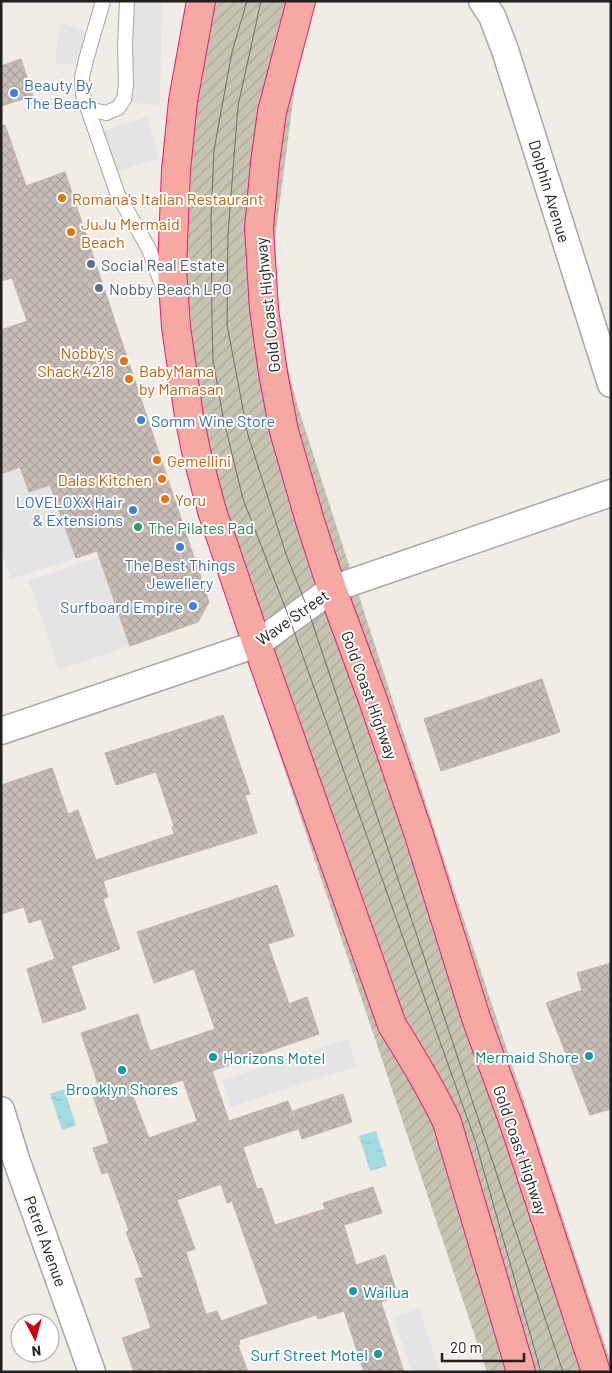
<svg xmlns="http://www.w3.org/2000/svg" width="612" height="1373" font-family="Barlow,sans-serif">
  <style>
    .construction { fill: url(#construction-furrows) }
    .parking { fill: #e4e4e4 }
    .water { fill: url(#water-ripples) }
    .building { fill: url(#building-cross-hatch); stroke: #c4b0a6; fill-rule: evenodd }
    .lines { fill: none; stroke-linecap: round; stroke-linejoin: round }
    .service-casing { stroke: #a7a7a7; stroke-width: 16 }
    .minor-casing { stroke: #a7a7a7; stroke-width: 29 }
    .trunk-casing { stroke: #e91979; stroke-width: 30 }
    .service { stroke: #fff; stroke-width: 14 }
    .minor { stroke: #fff; stroke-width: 26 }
    .trunk { stroke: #f6a8a2; stroke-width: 28 }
    .tram { stroke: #6e6e6e; stroke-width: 1 }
    .shop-dot { fill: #3f7fe0; stroke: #fff; stroke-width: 2 }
    .food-dot { fill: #e8710a; stroke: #fff; stroke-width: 2 }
    .service-dot { fill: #5c6f8a; stroke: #fff; stroke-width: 2 }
    .leisure-dot { fill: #2e9e5b; stroke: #fff; stroke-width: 2 }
    .culture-dot { fill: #0f9aa8; stroke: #fff; stroke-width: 2 }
    .labels { text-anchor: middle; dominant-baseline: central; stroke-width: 4; stroke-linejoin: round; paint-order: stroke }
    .shop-label { font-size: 16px; fill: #366cbe; stroke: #fff; text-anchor: start }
    .street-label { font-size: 16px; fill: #202020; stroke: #fff }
    .food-label { font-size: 16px; fill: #c56008; stroke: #fff; text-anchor: start }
    .service-label { font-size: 16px; fill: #4e5e75; stroke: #fff; text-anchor: start }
    .leisure-label { font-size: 16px; fill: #27864d; stroke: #fff; text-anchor: start }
    .culture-label { font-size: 16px; fill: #0d838f; stroke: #fff; text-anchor: end }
  </style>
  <defs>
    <pattern id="construction-furrows" width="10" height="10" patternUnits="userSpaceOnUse" patternTransform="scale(1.25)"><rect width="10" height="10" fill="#c6c4b0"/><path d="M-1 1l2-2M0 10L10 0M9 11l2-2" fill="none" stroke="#aaa897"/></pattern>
    <pattern id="water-ripples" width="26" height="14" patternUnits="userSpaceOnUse" patternTransform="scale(1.25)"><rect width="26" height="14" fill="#a3dbe2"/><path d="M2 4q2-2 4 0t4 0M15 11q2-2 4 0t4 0" fill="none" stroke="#8cbcc2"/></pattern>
    <pattern id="building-cross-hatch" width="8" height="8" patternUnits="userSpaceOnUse" patternTransform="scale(1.25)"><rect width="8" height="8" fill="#c9bdb8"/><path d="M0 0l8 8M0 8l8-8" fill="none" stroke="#aca29e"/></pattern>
  </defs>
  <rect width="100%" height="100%" fill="#f1ece5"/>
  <polygon class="construction" points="193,1 306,1 275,239 274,287 282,344 297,404 453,887 611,1363 611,1372 487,1372 261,700 187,442 174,366"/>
  <g class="parking">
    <polygon points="127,1 162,1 160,105 123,102"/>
    <polygon points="62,23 93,33 85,62 55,65 58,37"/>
    <polygon points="147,117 159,158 111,174 96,133"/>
    <polygon points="20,467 50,485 76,558 11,579 1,549 1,474"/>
    <polygon points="99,557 130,646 59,670 29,581"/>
    <polygon points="348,1039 357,1066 231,1107 222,1080"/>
    <polygon points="419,1309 440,1372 412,1372 394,1317"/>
  </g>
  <g class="water">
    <polygon points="64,1089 76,1125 62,1130 50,1094"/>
    <polygon points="376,1131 387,1166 370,1171 359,1136"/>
  </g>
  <g class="building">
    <polygon points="21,59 33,96 1,106 1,66"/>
    <polygon points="5,125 26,186 65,172 209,602 198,622 130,646 97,551 76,558 50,485 29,492 20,467 1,474 1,330 27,321 12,278 1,281 1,126"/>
    <polygon points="542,679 560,732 441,771 424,719"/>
    <polygon points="223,715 250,794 245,795 257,833 103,881 108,897 103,899 120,949 71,966 86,1009 43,1023 27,969 55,959 41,919 29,923 24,907 1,914 1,785 52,768 68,814 78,810 96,860 174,834 172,827 174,826 156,772 116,785 105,753"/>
    <path d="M277,885L294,936L268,944L289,1004L307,997L319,1034L212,1071L229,1121L288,1101L298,1129L243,1147L257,1189L262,1188L275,1225L325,1209L323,1203L373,1187L382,1213L344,1225L356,1265L385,1255L398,1296L381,1302L404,1372H364L344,1311L318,1319L316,1315L239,1340L240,1344L238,1345L248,1372H134L122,1338L151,1328L135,1279L143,1277L126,1232L129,1231L108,1172L102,1174L93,1148L109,1143L91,1090L99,1087L81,1033L138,1014L150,1051L215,1029L194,969L154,983L137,932ZM183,1080L197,1121L149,1138L133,1096ZM221,1184L227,1203L232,1201L268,1304L221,1321L217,1311L206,1314L186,1252L195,1249L177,1200Z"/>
    <polygon points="611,963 611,1109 590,1115 546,1003 582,990 577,973"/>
    <polygon points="343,1094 352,1122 302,1139 293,1111"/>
  </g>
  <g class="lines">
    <defs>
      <g id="service">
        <polyline points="103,1 86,60 82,77 83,95 118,195 149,249 165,293"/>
        <polyline points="86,102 93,110 106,113 118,108 124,99 126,85 125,45 127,1"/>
      </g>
      <g id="minor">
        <polyline points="482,1 492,16 505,50 611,384"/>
        <polyline points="1,731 257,644 332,589 611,493"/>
        <polyline points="1,1110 16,1159 92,1372"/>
      </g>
      <g id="trunk">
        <path d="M201,1L183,101L176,170L172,268L176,327L189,416L196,451L212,511L257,644L392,1025C412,1057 431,1088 447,1122L521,1372"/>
        <polyline points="301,1 272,112 265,163 259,228 264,309 273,373 284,431 310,521 332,589 373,700 419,835 476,1018 515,1126 596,1372"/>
      </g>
    </defs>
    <use href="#service" class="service-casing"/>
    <use href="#minor" class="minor-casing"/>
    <use href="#trunk" class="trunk-casing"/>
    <use href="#service" class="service"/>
    <use href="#minor" class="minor"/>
    <use href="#trunk" class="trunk"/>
    <g class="tram">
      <polyline points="247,1 232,52 214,150 211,216 212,320 213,360 223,417 243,499 290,620 475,1140 541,1372"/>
      <polyline points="261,1 238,106 228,235 227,325 248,435 286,554 307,607 563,1372"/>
    </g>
  </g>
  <g class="shop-dot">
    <circle cx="14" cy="93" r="5"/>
    <circle cx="141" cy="420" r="5"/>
    <circle cx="133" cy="510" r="5"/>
    <circle cx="180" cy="547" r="5"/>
    <circle cx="193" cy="606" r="5"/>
  </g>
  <g class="food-dot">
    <circle cx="62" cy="198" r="5"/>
    <circle cx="71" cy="232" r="5"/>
    <circle cx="124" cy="361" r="5"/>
    <circle cx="129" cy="379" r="5"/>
    <circle cx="157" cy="460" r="5"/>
    <circle cx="162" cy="479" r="5"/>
    <circle cx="165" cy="499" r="5"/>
  </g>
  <g class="service-dot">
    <circle cx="91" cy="264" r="5"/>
    <circle cx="99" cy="288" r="5"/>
  </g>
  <circle class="leisure-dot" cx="138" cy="527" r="5"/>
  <g class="culture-dot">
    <circle cx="589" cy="1056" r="5"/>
    <circle cx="213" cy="1057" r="5"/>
    <circle cx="122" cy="1070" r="5"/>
    <circle cx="353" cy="1291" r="5"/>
    <circle cx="378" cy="1354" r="5"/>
  </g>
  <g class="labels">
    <g class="shop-label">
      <text x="24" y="84">Beauty By<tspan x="24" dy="18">The Beach</tspan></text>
      <text x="151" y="420">Somm Wine Store</text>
      <text x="123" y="501" text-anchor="end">LOVELOXX Hair<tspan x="123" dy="18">&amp; Extensions</tspan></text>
      <text x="180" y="564" text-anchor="middle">The Best Things<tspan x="180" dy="18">Jewellery</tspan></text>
      <text x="183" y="606" text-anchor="end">Surfboard Empire</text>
    </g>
    <g class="street-label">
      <text transform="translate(550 191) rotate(73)">Dolphin Avenue</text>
      <text transform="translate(267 305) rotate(-96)">Gold Coast Highway</text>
      <text transform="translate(292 617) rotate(-35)">Wave Street</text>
      <text transform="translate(370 695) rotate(70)">Gold Coast Highway</text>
      <text transform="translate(521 1150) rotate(71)">Gold Coast Highway</text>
      <text transform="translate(46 1241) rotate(70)">Petrel Avenue</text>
    </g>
    <g class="food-label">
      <text x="72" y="198">Romana's Italian Restaurant</text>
      <text x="81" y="223">JuJu Mermaid<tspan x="81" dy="18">Beach</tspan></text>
      <text x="114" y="352" text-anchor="end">Nobby's<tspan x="114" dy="18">Shack 4218</tspan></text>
      <text x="139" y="370">BabyMama<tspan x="139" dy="18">by Mamasan</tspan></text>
      <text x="167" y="460">Gemellini</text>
      <text x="152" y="479" text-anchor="end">Dalas Kitchen</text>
      <text x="175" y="499">Yoru</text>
    </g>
    <g class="service-label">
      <text x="101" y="264">Social Real Estate</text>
      <text x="109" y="288">Nobby Beach LPO</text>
    </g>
    <g class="leisure-label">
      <text x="148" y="527">The Pilates Pad</text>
    </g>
    <g class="culture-label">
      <text x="579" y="1056">Mermaid Shore</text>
      <text x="223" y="1057" text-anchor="start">Horizons Motel</text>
      <text x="122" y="1088" text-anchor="middle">Brooklyn Shores</text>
      <text x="363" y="1291" text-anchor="start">Wailua</text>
      <text x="368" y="1354">Surf Street Motel</text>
    </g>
  </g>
  <rect width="612" height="1373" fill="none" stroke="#202020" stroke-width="5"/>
  <g transform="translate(35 1338) rotate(174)"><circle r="24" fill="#ffffff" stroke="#a6a6a6"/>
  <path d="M0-4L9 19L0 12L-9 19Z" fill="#cf0018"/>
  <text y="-8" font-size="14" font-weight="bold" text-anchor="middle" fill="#202020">N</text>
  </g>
  <path d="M442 1353v8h82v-8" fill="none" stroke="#202020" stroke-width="2.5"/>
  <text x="450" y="1353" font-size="15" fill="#202020" stroke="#ffffff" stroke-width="4" paint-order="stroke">20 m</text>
</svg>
